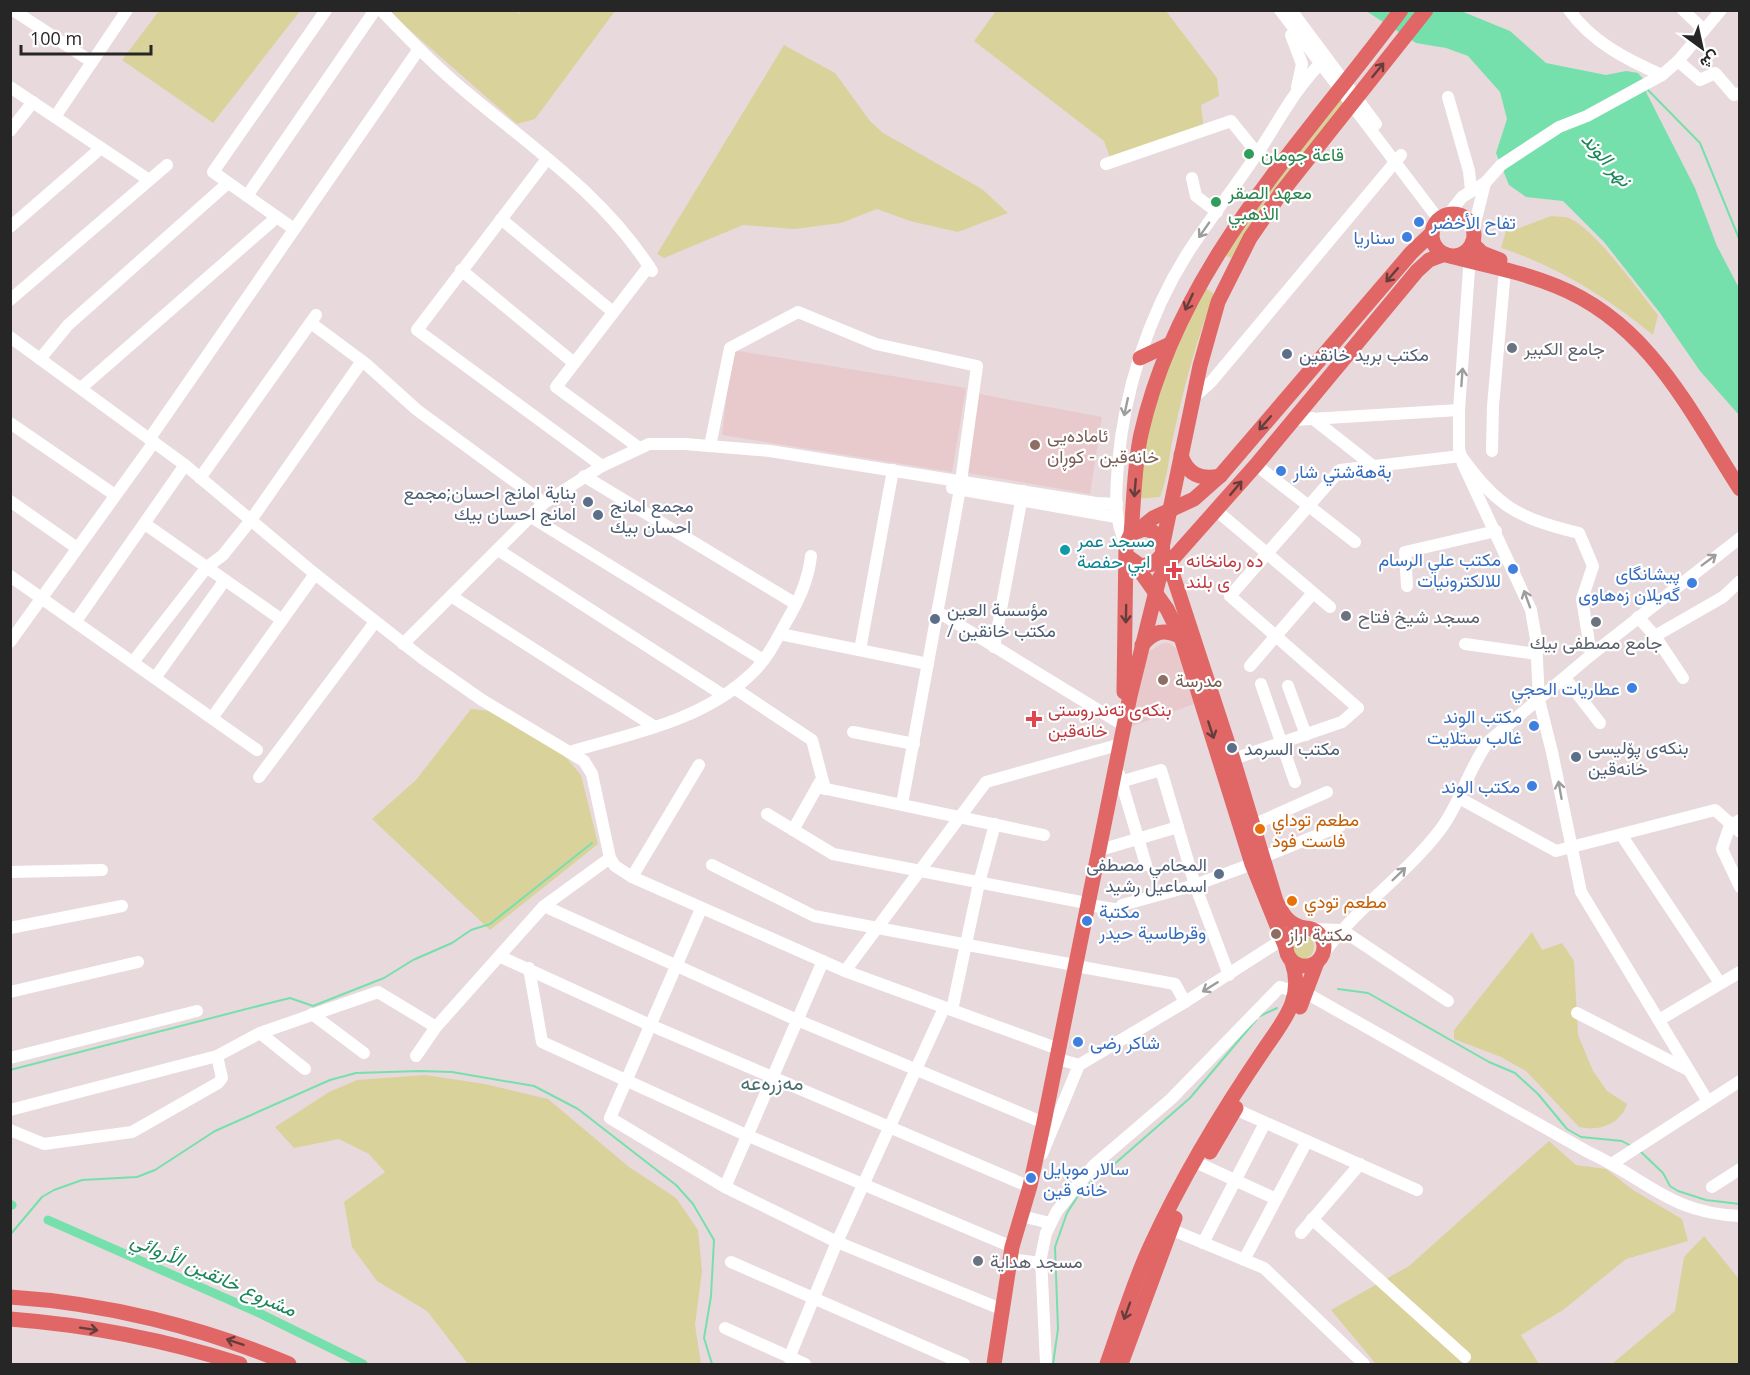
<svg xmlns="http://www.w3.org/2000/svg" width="1750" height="1375" font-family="'Open Sans',Vazirmatn,sans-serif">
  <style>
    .education { fill: #e8cacc }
    .green { fill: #d9d39b }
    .water { fill: #76e0ac }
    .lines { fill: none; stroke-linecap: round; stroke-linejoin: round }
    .stream { stroke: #76e0ac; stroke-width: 2 }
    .canal { stroke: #76e0ac; stroke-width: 9 }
    .minor { stroke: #fff; stroke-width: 12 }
    .major { stroke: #e06766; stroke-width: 15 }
    .oneway { stroke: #673d3c }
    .oneway2 { stroke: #9d9d9d }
    .leisure-dot { fill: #2e9e5b; stroke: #fff; stroke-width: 2 }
    .shop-dot { fill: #3f7fe0; stroke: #fff; stroke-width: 2 }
    .worship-dot { fill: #6b7280; stroke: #fff; stroke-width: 2 }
    .service-dot { fill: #5c6f8a; stroke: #fff; stroke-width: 2 }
    .education-dot { fill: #8d6e63; stroke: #fff; stroke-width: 2 }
    .culture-dot { fill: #0f9aa8; stroke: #fff; stroke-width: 2 }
    .health-dot { fill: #e0444e; stroke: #fff; stroke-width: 2 }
    .food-dot { fill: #e8710a; stroke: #fff; stroke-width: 2 }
    .labels { text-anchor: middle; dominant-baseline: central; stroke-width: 4.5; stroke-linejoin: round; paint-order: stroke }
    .leisure-label { font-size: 18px; fill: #27864d; stroke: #fff; text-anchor: start }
    .shop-label { font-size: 18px; fill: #366cbe; stroke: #fff; text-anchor: end }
    .worship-label { font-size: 18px; fill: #5b616d; stroke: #fff; text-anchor: start }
    .service-label { font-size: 18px; fill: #4e5e75; stroke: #fff; text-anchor: start }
    .education-label { font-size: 18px; fill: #785e54; stroke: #fff; text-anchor: start }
    .culture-label { font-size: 18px; fill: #0d838f; stroke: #fff; text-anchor: start }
    .health-label { font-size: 18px; fill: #be3a42; stroke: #fff; text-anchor: start }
    .food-label { font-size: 18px; fill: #c56008; stroke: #fff; text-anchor: start }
    .water-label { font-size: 20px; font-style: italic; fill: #1b865a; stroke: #fff }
    .neighbourhood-label { font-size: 20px; fill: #4c6f71; stroke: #fff }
  </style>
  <rect width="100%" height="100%" fill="#e8d9dc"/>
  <g class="education">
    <polygon points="732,350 966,388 952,472 722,435"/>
    <polygon points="979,394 1102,417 1090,494 968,473"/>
    <polygon points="1163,643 1169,643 1178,650 1194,704 1130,727 1148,652"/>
  </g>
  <g class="green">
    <polygon points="515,10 519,14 520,10 615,11 535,119 517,124 388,11"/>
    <polygon points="159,11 159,10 300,11 213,123 122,60"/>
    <polygon points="996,11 1166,11 1217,78 1219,96 1201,105 1204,130 1110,158 1104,141 974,41"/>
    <polygon points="784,45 835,73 870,121 883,133 982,189 1008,213 958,232 910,221 877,209 841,223 795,229 743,225 664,258 657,254"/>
    <polygon points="1346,91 1351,96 1254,222 1231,258 1220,253"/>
    <path d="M1551,216C1556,217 1564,216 1569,218C1596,230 1638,290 1658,315L1653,335C1608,298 1557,266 1501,248L1506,231L1517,229Z"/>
    <path d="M1202,286L1214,294C1197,340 1184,385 1174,433C1169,454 1168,477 1160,497L1135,499L1148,425L1162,383Z"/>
    <polygon points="471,709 491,711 564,755 581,775 598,844 490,930 372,819 416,780"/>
    <path d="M1532,932L1542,950L1562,943L1574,961L1578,1035L1593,1071L1607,1091L1627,1104C1621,1124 1598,1132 1579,1127L1526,1071L1501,1057L1454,1039V1030Z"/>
    <circle cx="1302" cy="947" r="12"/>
    <polygon points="425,1075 485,1084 548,1099 629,1167 676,1198 698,1230 702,1271 695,1325 701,1364 468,1364 427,1311 377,1281 352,1247 344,1202 385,1172 369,1154 339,1139 294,1148 275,1127 329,1092 357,1080"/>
    <polygon points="1549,1141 1576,1165 1606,1169 1633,1190 1682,1219 1688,1241 1626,1259 1563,1310 1521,1335 1539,1364 1376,1364 1331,1310 1409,1266"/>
    <polygon points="1704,1236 1739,1279 1739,1364 1612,1364 1675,1311 1684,1257"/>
  </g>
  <polygon class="water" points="1366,11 1461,11 1510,31 1546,63 1606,75 1626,71 1638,73 1644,80 1647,94 1695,188 1717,246 1739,288 1739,415 1700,371 1660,313 1604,242 1563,201 1526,197 1509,185 1496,153 1507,119 1500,92 1468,56 1446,48 1416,43"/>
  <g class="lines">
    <g class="stream">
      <polyline points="1647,89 1700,143 1740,241"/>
      <polyline points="1338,989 1368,993 1489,1062 1515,1073 1538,1094 1567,1129 1581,1137 1622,1141 1631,1146"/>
      <polyline points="1260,1016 1277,1008"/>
      <polyline points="10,1070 266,1004 290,998 313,1006 384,978 413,960 452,943 471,930 490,924 592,843"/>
      <polyline points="1641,1152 1663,1173 1670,1186 1678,1191 1706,1200 1740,1204"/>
      <polyline points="10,1235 42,1197 54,1190 82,1180 137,1177 155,1170 215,1131 330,1080 356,1073 420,1071 452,1072 534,1086 578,1109 676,1185 693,1204 714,1240 711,1296 704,1338 712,1364"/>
      <polyline points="1053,1364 1058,1329 1055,1247 1067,1213 1083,1188 1103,1174 1190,1098 1256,1020"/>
    </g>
    <g class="canal">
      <polyline points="10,1205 12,1205"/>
      <polyline points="48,1220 259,1313 363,1364"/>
    </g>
    <g class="minor">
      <polyline points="13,10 92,62"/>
      <path d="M381,10C410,40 439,70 471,96C537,151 605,197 652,271"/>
      <polyline points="1280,10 1439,220"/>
      <polyline points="1291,10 1376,124"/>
      <path d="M1569,10C1592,42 1627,60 1662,75"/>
      <polyline points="1683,10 1704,30"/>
      <polyline points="1291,35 1302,64 1297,87"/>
      <polyline points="1678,61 1700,80 1715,73 1734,95 1740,93"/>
      <polyline points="10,87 149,180"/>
      <polyline points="1448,97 1469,171 1471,190"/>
      <polyline points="55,117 127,10"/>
      <polyline points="10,131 33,102"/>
      <polyline points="547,159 417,330 602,466"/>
      <polyline points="1106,164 1231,121 1257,153"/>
      <polyline points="1192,178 1196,196 1217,212"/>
      <polyline points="247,196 375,10"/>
      <polyline points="1448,215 1462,197 1485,183 1501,165 1559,127 1587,116 1662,75 1678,61 1721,10"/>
      <polyline points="501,219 613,312"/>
      <polyline points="10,227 101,148"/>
      <polyline points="294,229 213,172 326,10"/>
      <polyline points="1473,231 1485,183"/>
      <polyline points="1470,255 1459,410 1459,449 1463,464 1531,610 1536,639 1539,700 1552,752 1581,892 1707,1100"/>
      <polyline points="461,270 574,363"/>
      <polyline points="10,300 167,165"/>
      <polyline points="311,323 366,364 417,410 544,503"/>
      <polyline points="10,337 185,465 315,574 422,658 482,700 584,761 592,774 610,858 615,866 632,877 845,971 1053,1047"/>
      <polyline points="40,359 68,325 228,183"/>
      <polyline points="81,388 277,217"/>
      <polyline points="1194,397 1211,382 1401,155"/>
      <polyline points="1312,418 1373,466"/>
      <polyline points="1294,420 1459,410"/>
      <polyline points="10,423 115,495"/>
      <polyline points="150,438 419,49"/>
      <polyline points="710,446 730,348 798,312 876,344 977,366 961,481"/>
      <polyline points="638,447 556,387 649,266"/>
      <polyline points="1492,451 1493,406 1505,270"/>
      <polyline points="1256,465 1355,542"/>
      <polyline points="584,476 796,604"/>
      <polyline points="200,478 316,315"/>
      <polyline points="952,488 1116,517"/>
      <polyline points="10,501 77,548"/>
      <polyline points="1217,511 1330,607"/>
      <polyline points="531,517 763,660"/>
      <polyline points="145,524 282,620"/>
      <path d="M1126,544C1113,519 1116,491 1118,464C1124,392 1148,316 1187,254C1209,220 1234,188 1257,154C1279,121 1296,86 1326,58"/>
      <polyline points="498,550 723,695"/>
      <polyline points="10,576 257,750"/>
      <polyline points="1407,586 1405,552 1496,531"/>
      <polyline points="451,596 655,727"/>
      <polyline points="938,612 1118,722"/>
      <polyline points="1638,617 1655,636 1683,678"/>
      <polyline points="76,621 185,465"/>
      <polyline points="780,634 928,664"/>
      <polyline points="1655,636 1723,597 1740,581"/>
      <polyline points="10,642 154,442"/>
      <polyline points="403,644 544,503 602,466 649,444 685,444 770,451 1096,503 1117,504"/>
      <polyline points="1465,644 1537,654"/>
      <polyline points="994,647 1023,491"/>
      <polyline points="860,650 893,470"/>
      <polyline points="133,662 207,567 223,555 251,520 362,361"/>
      <polyline points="1250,666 1313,593"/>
      <polyline points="155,678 225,580"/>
      <polyline points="1565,678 1600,723"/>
      <polyline points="1261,684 1295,782"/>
      <polyline points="1288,686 1306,735"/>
      <polyline points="734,688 812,740 825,789"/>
      <polyline points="212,718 315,574"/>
      <polyline points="853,732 914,744"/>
      <path d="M569,752C630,734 701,721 749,676C765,662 775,643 785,624C798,602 808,582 811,556"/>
      <path d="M1225,762L1342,722L1358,708L1230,596L1340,470L1461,456C1497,507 1518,518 1579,533L1593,566L1582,599L1591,655"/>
      <polyline points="1119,774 1146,865"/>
      <polyline points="259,777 375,622"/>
      <polyline points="1113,784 1161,770 1195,885 1229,975"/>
      <polyline points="817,787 1044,835"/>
      <polyline points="1459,798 1556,851 1715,810 1740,832"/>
      <polyline points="902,804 960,489"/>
      <polyline points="767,814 833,854 1081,902"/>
      <polyline points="1740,820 1730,825 1722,849 1740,887"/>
      <polyline points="1253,825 1327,792"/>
      <polyline points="793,830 820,782"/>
      <polyline points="1622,836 1720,983"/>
      <polyline points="1100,850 1178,827"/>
      <polyline points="1263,857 1340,826"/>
      <polyline points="712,865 814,916 1069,964"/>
      <polyline points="10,872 102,870"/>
      <polyline points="632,877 699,765"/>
      <polyline points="1089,905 1120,910 1122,905 1195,885 1252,864"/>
      <polyline points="544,906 797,1020 1037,1120"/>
      <polyline points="701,909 610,1118 725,1187 837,1242 996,1307"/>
      <polyline points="10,928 122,906"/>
      <polyline points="1310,929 1342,930 1448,1001"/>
      <polyline points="501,957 650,1025 1023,1184"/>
      <path d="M1321,957C1354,909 1405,876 1440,830C1461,803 1468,768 1489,741L1591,655L1740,538"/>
      <polyline points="1076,966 1175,984 1185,1002"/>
      <polyline points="529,968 542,1042 746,1135 1005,1244"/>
      <polyline points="845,971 986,782 1114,746"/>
      <polyline points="10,992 138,962"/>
      <path d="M1306,993L1588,1152C1647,1179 1669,1213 1740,1216"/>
      <polyline points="952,1010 979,883 995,824"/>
      <polyline points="1577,1013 1686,1069"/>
      <polyline points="312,1014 364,1053"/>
      <polyline points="1659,1020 1740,972"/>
      <polyline points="260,1033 305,1069"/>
      <polyline points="416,1056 436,1027 544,906 610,858"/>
      <polyline points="10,1058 197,1011"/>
      <polyline points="1058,1059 1079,1065"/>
      <polyline points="1235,1109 1417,1190"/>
      <polyline points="10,1110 217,1056 260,1033 378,992 436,1027"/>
      <polyline points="10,1130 44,1144 132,1132 218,1083 222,1078 217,1056"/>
      <polyline points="1042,1154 1079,1065 1185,1002 1294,932"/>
      <polyline points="1613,1163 1740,1081"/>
      <polyline points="1202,1165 1276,1199"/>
      <polyline points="725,1187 823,961"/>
      <polyline points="1712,1187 1740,1169"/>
      <polyline points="1021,1216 1050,1223"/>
      <polyline points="1312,1219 1465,1357"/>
      <polyline points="1170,1229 1264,1268 1364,1364"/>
      <polyline points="1301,1233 1360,1164"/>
      <polyline points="1203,1243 1265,1123"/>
      <polyline points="1010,1259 1041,1263"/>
      <polyline points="1244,1260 1307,1141"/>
      <polyline points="731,1262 964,1364"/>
      <polyline points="725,1328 805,1364"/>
      <polyline points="789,1358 837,1242 944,1008"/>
      <polyline points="1046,1364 1041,1257 1046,1233 1057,1211 1094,1165 1171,1099 1280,987 1297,992"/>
    </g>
    <g class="major">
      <circle cx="1453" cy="235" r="21"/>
      <polyline points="1472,243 1482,253 1500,260"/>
      <path d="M1450,256C1485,265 1522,272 1556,286C1649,323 1689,410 1740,489"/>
      <polyline points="1140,358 1170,344"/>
      <path d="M1181,455C1187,474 1200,480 1220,476"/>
      <polyline points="1138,530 1153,518 1194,499 1220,476 1411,253 1432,233"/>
      <path d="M1131,534C1134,501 1134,466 1141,434C1179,266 1301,145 1401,10"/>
      <polyline points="1163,543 1200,366 1218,302 1250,238 1281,193 1426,10"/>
      <path d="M1167,557L1233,759L1276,901C1283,915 1288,924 1304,928"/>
      <polyline points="1135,564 1167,609 1181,637 1252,864 1286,948"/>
      <path d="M1142,645C1154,631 1164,628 1181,637"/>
      <path d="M1124,692L1126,544L1131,534L1144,529C1158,531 1165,541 1162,555L1153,564L1141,566L1127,556"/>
      <circle cx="1305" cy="947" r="19"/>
      <polyline points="1300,1007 1317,962"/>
      <polyline points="1210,1152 1236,1108"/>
      <path d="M10,1297C105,1303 202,1327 289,1364"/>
      <path d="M10,1319C88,1325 166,1340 240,1364"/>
      <polyline points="994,1364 1012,1247 1030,1186 1044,1122 1130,696 1159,579 1169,563 1256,465 1417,271 1429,260 1445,254"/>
      <path d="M1107,1364C1121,1325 1133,1283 1151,1245C1183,1175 1222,1111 1265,1048C1285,1019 1304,997 1292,962"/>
      <polyline points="1121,1364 1175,1218"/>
    </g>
  </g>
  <defs><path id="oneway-shaft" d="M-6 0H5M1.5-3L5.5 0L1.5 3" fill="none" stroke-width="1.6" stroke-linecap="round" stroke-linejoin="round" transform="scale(1.5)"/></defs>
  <g class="oneway">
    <use href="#oneway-shaft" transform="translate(1378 70) rotate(-51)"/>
    <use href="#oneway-shaft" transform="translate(1392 275) rotate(131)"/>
    <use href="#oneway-shaft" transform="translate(1189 302) rotate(115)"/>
    <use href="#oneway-shaft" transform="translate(1265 423) rotate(131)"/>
    <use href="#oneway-shaft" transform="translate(1135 488) rotate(95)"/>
    <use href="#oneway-shaft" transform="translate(1236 488) rotate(-50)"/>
    <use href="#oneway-shaft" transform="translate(1126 614) rotate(91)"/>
    <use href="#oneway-shaft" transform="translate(1211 730) rotate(72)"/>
    <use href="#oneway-shaft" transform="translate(1127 1311) rotate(110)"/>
    <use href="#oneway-shaft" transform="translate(89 1329) rotate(9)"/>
    <use href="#oneway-shaft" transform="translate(235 1342) rotate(-161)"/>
  </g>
  <g class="oneway2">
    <use href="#oneway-shaft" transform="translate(1204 230) rotate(125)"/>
    <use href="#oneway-shaft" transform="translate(1462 377) rotate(-86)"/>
    <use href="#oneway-shaft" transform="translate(1126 407) rotate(102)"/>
    <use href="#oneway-shaft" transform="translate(1709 560) rotate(-37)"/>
    <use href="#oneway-shaft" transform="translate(1527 599) rotate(-110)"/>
    <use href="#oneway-shaft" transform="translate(1560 790) rotate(-100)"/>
    <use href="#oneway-shaft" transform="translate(1399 874) rotate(-44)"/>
    <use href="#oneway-shaft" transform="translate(1210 987) rotate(148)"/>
  </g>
  <g class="leisure-dot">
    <circle cx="1249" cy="154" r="6"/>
    <circle cx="1216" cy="202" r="6"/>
  </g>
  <g class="shop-dot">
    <circle cx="1419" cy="222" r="6"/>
    <circle cx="1407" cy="237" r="6"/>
    <circle cx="1281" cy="471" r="6"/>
    <circle cx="1513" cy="569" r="6"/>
    <circle cx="1692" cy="583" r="6"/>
    <circle cx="1632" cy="688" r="6"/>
    <circle cx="1534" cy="726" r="6"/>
    <circle cx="1532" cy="786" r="6"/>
    <circle cx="1087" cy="921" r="6"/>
    <circle cx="1078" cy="1042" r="6"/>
    <circle cx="1031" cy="1178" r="6"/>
  </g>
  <g class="worship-dot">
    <circle cx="1512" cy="348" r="6"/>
    <circle cx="1346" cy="616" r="6"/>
    <circle cx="1596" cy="622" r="6"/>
    <circle cx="978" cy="1261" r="6"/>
  </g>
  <g class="service-dot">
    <circle cx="1287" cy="354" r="6"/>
    <circle cx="588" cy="502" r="6"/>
    <circle cx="598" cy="515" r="6"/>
    <circle cx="935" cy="619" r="6"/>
    <circle cx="1232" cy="748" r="6"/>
    <circle cx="1576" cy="757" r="6"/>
    <circle cx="1219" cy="874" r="6"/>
  </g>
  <g class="education-dot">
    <circle cx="1035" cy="445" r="6"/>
    <circle cx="1163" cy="680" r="6"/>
    <circle cx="1276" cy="934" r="6"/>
  </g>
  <circle class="culture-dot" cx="1065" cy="550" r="6"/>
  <g class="health-dot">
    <path d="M1171 561h6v6h6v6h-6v6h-6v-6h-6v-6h6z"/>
    <path d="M1031 710h6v6h6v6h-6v6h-6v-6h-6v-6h6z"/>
  </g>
  <g class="food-dot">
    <circle cx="1260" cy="829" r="6"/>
    <circle cx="1292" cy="901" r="6"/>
  </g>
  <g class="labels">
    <g class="leisure-label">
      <text x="1261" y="154">قاعة جومان</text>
      <text x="1228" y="192">معهد الصقر<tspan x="1228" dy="21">الذهبي</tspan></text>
    </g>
    <g class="shop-label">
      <text x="1431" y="222" text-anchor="start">تفاح الأخضر</text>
      <text x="1395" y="237">سناريا</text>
      <text x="1293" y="471" text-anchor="start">بةهةشتي شار</text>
      <text x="1501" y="559">مكتب علي الرسام<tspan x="1501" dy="21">للالكترونيات</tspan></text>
      <text x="1680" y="573">پیشانگای<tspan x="1680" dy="21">گەیلان زەهاوی</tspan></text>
      <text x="1620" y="688">عطاريات الحجي</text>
      <text x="1522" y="716">مكتب الوند<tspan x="1522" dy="21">غالب ستلايت</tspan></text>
      <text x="1520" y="786">مكتب الوند</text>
      <text x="1099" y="911" text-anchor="start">مكتبة<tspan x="1099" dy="21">وقرطاسية حيدر</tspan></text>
      <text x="1090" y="1042" text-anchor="start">شاكر رضى</text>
      <text x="1043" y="1168" text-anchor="start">سالار موبايل<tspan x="1043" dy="21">خانه قين</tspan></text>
    </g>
    <g class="worship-label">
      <text x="1524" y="348">جامع الكبير</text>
      <text x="1358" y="616">مسجد شيخ فتاح</text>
      <text x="1596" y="642" text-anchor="middle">جامع مصطفى بيك</text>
      <text x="990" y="1261">مسجد هداية</text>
    </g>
    <g class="service-label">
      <text x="1299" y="354">مكتب بريد خانقين</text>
      <text x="576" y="492" text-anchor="end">بناية امانج احسان;مجمع<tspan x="576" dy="21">امانج احسان بيك</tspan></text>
      <text x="610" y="505">مجمع امانج<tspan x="610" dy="21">احسان بيك</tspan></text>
      <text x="947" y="609">مؤسسة العين<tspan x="947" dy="21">/ مكتب خانقين</tspan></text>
      <text x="1588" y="747">بنکەی پۆلیسی<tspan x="1588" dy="21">خانەقین</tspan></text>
      <text x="1244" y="748">مكتب السرمد</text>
      <text x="1207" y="864" text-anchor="end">المحامي مصطفى<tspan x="1207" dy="21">اسماعيل رشيد</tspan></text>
    </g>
    <g class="education-label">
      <text x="1047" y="435">ئامادەیی<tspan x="1047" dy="21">خانەقین - کوڕان</tspan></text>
      <text x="1175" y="680">مدرسة</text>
      <text x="1288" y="934">مكتبة اراز</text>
    </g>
    <g class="culture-label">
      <text x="1077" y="540">مسجد عمر<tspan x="1077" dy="21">ابي حفصة</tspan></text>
    </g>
    <g class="health-label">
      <text x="1186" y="560">ده رمانخانه<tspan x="1186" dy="21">ى بلند</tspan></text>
      <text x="1048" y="709">بنکەی تەندروستی<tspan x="1048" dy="21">خانەقین</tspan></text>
    </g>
    <g class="food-label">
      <text x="1272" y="819">مطعم توداي<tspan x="1272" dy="21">فاست فود</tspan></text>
      <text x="1304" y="901">مطعم تودي</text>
    </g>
    <g class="water-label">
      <text transform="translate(1607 159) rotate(49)">نهر الوند</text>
      <text transform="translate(214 1274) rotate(24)">مشروع خانقين الأروائي</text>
    </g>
    <g class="neighbourhood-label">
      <text x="772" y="1082">مەزرەعە</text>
    </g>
  </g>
  <rect width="1750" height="1375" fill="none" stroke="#262626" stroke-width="24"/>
  <g transform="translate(1702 48) rotate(147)" stroke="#ffffff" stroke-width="4.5" paint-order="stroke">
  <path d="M0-4.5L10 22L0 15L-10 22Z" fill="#262626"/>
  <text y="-9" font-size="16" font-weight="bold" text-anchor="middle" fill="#262626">ش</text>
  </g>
  <path d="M21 45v9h130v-9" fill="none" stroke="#262626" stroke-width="3"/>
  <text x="30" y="45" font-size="18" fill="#262626" stroke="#ffffff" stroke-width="4.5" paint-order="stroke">100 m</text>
</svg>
